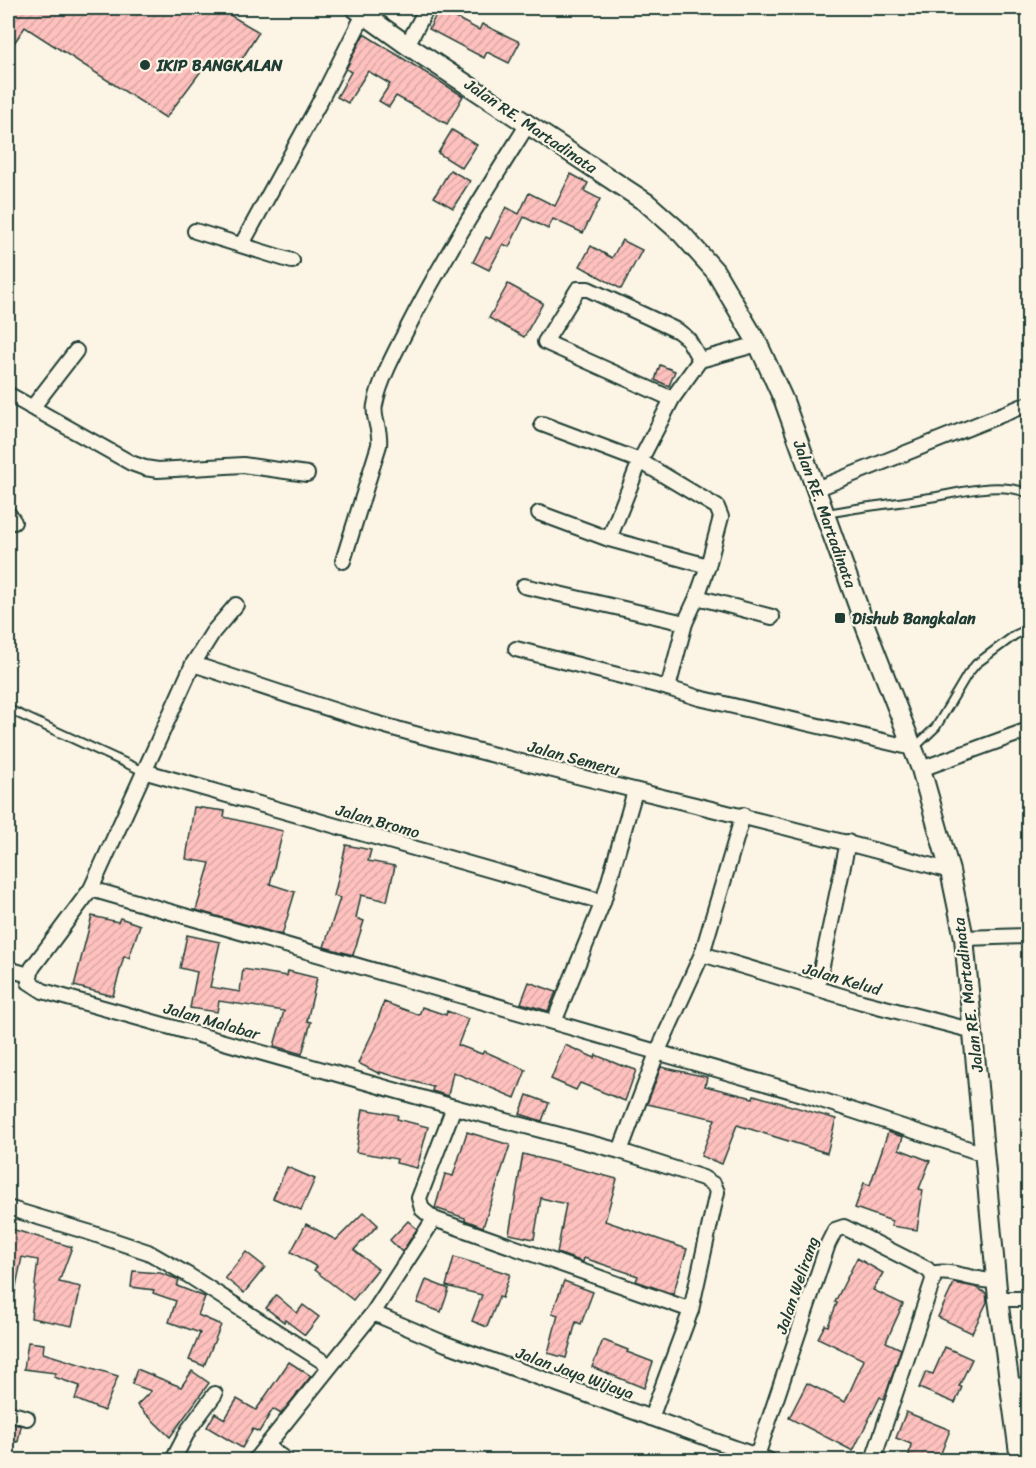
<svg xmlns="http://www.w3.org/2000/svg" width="1036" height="1468" font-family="Sriracha,sans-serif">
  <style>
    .building { fill: url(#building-hatch); stroke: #1f3d34; stroke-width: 1.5 }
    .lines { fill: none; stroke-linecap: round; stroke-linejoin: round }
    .service-casing { stroke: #1f3d34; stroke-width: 11 }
    .minor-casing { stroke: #1f3d34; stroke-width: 18 }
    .secondary-casing { stroke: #1f3d34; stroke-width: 22 }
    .service { stroke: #fcf5e5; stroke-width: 7 }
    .minor { stroke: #fcf5e5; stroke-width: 14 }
    .secondary { stroke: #fcf5e5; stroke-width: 18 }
    .poi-dot { fill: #1f3d34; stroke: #fcf5e5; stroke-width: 2 }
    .labels { text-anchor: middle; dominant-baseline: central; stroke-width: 4.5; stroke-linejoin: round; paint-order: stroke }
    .poi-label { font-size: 16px; font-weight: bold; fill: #1f3d34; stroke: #fcf5e5; text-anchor: start }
    .street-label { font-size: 16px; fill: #1f3d34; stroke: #fcf5e5 }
  </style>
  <defs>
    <pattern id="building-hatch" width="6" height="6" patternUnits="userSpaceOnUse" patternTransform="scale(1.5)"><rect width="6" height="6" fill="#fec1be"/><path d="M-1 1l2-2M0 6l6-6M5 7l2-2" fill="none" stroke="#d9a7a4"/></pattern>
  </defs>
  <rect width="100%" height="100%" fill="#fcf5e5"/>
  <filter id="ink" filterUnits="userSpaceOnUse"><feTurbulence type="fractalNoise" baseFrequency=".0167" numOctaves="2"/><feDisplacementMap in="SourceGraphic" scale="12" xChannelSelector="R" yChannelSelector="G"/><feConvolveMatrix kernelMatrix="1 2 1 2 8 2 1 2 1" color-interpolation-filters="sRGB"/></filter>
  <g filter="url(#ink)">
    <g class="building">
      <polygon points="8,8 218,8 259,32 235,70 210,59 166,118 25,27 8,52"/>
      <polygon points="439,9 479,30 482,24 520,42 509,63 487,52 484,58 429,29"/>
      <polygon points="364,34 463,96 447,124 396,96 389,107 379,101 390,84 368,71 348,103 337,97 351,72 346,69"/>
      <polygon points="452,130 477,145 462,168 438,153"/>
      <polygon points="450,170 470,181 453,208 434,197"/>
      <polygon points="571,174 588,183 584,191 600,199 583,233 553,219 548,229 524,217 509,247 503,244 489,270 473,262 486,237 490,239 506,207 519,214 529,193 555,206"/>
      <polygon points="622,240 642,250 621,289 580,266 591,246 612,258"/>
      <polygon points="508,284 543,303 524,337 489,318"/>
      <polygon points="660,365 675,371 669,386 655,380"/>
      <polygon points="194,807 225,811 224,817 283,831 270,884 295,892 282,935 196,910 210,863 186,859"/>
      <polygon points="346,845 371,850 368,861 395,866 387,901 361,895 356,918 364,921 353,955 324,947 340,898 334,896"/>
      <polygon points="92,916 118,922 120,918 140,925 129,958 124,956 113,996 74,986"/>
      <polygon points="187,935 220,942 210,987 240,992 243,969 287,976 288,971 317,978 307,1021 311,1022 302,1054 274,1046 284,1011 219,1001 217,1012 190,1008 197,972 180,968"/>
      <polygon points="529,982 556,992 548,1011 521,1003"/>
      <polygon points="384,1002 419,1015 422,1007 446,1015 447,1011 468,1019 458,1045 482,1054 484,1051 526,1070 515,1098 453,1072 448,1096 432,1091 433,1087 380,1072 380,1074 358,1063 374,1030"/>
      <polygon points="565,1045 595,1058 596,1055 622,1066 622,1065 636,1070 625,1101 580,1083 576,1090 551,1079"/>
      <polygon points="661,1067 707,1077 705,1086 753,1098 754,1095 836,1119 827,1153 737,1125 722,1164 701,1156 715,1119 647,1104"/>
      <polygon points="527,1095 549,1103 542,1121 520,1114"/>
      <polygon points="363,1109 398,1115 397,1119 428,1127 417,1168 396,1163 397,1159 356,1152"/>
      <polygon points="467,1132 510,1145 483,1227 465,1220 465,1218 435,1208 445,1174 453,1176"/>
      <polygon points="888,1132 903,1137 899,1149 930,1161 919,1189 923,1190 917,1230 891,1226 892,1221 855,1208 864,1183 870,1185"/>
      <polygon points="523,1154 617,1179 605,1221 687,1249 673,1294 636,1281 638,1276 584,1258 583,1262 557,1253 566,1204 541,1198 534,1239 509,1234"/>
      <polygon points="287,1167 315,1179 301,1210 273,1198"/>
      <polygon points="364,1212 378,1225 354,1250 378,1269 353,1300 314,1270 317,1267 291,1252 306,1224 336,1240"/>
      <polygon points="408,1221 417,1229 402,1252 390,1240"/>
      <polygon points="8,1228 72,1247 59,1282 81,1287 72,1326 31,1318 38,1260 22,1257 13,1301 8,1301"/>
      <polygon points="246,1252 265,1267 244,1293 225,1278"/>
      <polygon points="454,1257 510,1274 502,1298 499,1297 487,1327 472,1321 482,1295 446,1286"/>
      <polygon points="857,1258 883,1273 873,1290 903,1304 886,1342 901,1349 886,1394 883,1399 880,1397 853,1451 789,1418 807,1383 845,1402 864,1360 818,1338 825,1325 828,1326 837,1303 835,1302"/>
      <polygon points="133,1271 160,1273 174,1278 179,1280 177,1286 205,1297 198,1315 221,1325 204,1366 189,1360 200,1333 169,1322 176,1301 153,1293 154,1290 131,1287"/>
      <polygon points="426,1280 449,1289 441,1312 417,1303"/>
      <polygon points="564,1281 593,1292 581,1324 576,1322 566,1358 548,1353 558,1315 552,1313"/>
      <polygon points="954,1283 975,1287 986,1293 987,1302 972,1333 938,1317"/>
      <polygon points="276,1295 297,1313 303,1305 319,1317 305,1335 285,1320 284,1322 266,1308"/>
      <polygon points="603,1340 628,1350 627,1352 653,1362 644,1388 592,1367"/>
      <polygon points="28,1342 44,1344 43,1353 118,1376 104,1411 75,1399 80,1386 54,1377 56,1373 24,1369"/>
      <polygon points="945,1347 972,1359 959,1386 962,1387 955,1403 919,1388 926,1372 933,1374"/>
      <polygon points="289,1362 311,1376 281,1414 273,1409 259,1432 253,1429 242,1448 207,1427 215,1413 225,1419 237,1399 256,1410"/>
      <polygon points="137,1369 181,1387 192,1371 209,1383 170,1437 137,1405 151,1391 132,1384"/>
      <polygon points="906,1412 950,1430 938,1461 908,1461 911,1444 896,1438"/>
      <polygon points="8,1422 21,1426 18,1442 8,1440"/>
    </g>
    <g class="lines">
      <defs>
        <g id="service">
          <path d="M825,514C859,507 893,504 927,498C960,493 996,481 1028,493"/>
          <polyline points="8,709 143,771"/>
          <polyline points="914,748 936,727 967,675 976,664 1015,635 1028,629"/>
        </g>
        <g id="minor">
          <polyline points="407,45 427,8"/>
          <polyline points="195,231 292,261"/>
          <polyline points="242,244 318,105 364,14"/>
          <polyline points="758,344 700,360 672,399 640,461 609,539 708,566 697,597 685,623 668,688 699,698 913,748"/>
          <polyline points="8,394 131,463 145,468 158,470 243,465 307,474"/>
          <polyline points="672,399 545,342 578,289 588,289 678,331 688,339 700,360"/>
          <polyline points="32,408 76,351"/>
          <polyline points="542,424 640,461 717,507 721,517 708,566"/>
          <polyline points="816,489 1028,404"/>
          <polyline points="8,513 14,522"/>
          <polyline points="539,513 609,539"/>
          <path d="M343,561L379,445C381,428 372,418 375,405C379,382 396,350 407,329C443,258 486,191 528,124"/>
          <polyline points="524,586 685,623"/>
          <polyline points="697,597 772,617"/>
          <polyline points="236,605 213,632 193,664 91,889 32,968 29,982 43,991 454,1107 620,1151"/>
          <polyline points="516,649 668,688"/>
          <path d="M193,664C255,684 317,706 379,724C568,778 761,817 950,871"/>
          <polyline points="921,769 1028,730"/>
          <polyline points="143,771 603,902"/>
          <polyline points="91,889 806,1095 984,1154"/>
          <polyline points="964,938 1028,936"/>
          <polyline points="702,954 862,1002 974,1031"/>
          <polyline points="8,969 29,975"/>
          <polyline points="817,989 848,842"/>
          <polyline points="554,1022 603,902 635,791"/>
          <polyline points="454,1107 419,1198 422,1209 434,1219 691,1310"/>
          <polyline points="8,1208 88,1232 148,1252 188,1275 330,1366"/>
          <path d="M932,1274C950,1268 975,1282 997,1281"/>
          <polyline points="998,1299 1028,1299"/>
          <polyline points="373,1313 446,1344 768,1460"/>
          <polyline points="1009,1385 1028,1386"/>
          <polyline points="8,1413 27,1418"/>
          <polyline points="651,1418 691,1310 717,1192 714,1185 703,1178 620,1151 657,1053 702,954 743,815"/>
          <polyline points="266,1446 286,1460"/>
          <polyline points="757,1456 828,1244 835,1230 844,1227 927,1269 932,1274"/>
          <polyline points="173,1460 189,1429 215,1394"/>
          <polyline points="255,1460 373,1313 434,1219"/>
          <polyline points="873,1460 933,1280 932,1274"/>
        </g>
        <polyline id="secondary" points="355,8 407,45 647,203 681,233 715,271 758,344 784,401 866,628 921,769 950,871 964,938 998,1299 1020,1460"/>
      </defs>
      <use href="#service" class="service-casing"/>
      <use href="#minor" class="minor-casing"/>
      <use href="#secondary" class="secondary-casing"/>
      <use href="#service" class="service"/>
      <use href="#minor" class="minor"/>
      <use href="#secondary" class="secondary"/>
    </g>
  </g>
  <g class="poi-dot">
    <circle cx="145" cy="65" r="6"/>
    <rect x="834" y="612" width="12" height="12" rx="3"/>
  </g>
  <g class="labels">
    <g class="poi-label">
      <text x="157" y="65">IKIP BANGKALAN</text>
      <text x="852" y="618">Dishub Bangkalan</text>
    </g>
    <g class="street-label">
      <text transform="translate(531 126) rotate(34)">Jalan RE. Martadinata</text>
      <text transform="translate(825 514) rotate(70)">Jalan RE. Martadinata</text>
      <text transform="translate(574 758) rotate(15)">Jalan Semeru</text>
      <text transform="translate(378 821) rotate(16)">Jalan Bromo</text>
      <text transform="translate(842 979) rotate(16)">Jalan Kelud</text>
      <text transform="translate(968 995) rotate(-97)">Jalan RE. Martadinata</text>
      <text transform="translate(212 1021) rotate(16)">Jalan Malabar</text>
      <text transform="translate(797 1285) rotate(-71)">Jalan Welirang</text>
      <text transform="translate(575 1373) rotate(20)">Jalan Jaya Wijaya</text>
    </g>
  </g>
  <rect width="1036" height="1468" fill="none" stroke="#fcf5e5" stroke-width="30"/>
  <rect x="15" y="15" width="1006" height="1438" fill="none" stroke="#1f3d34" stroke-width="2" filter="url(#ink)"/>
</svg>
